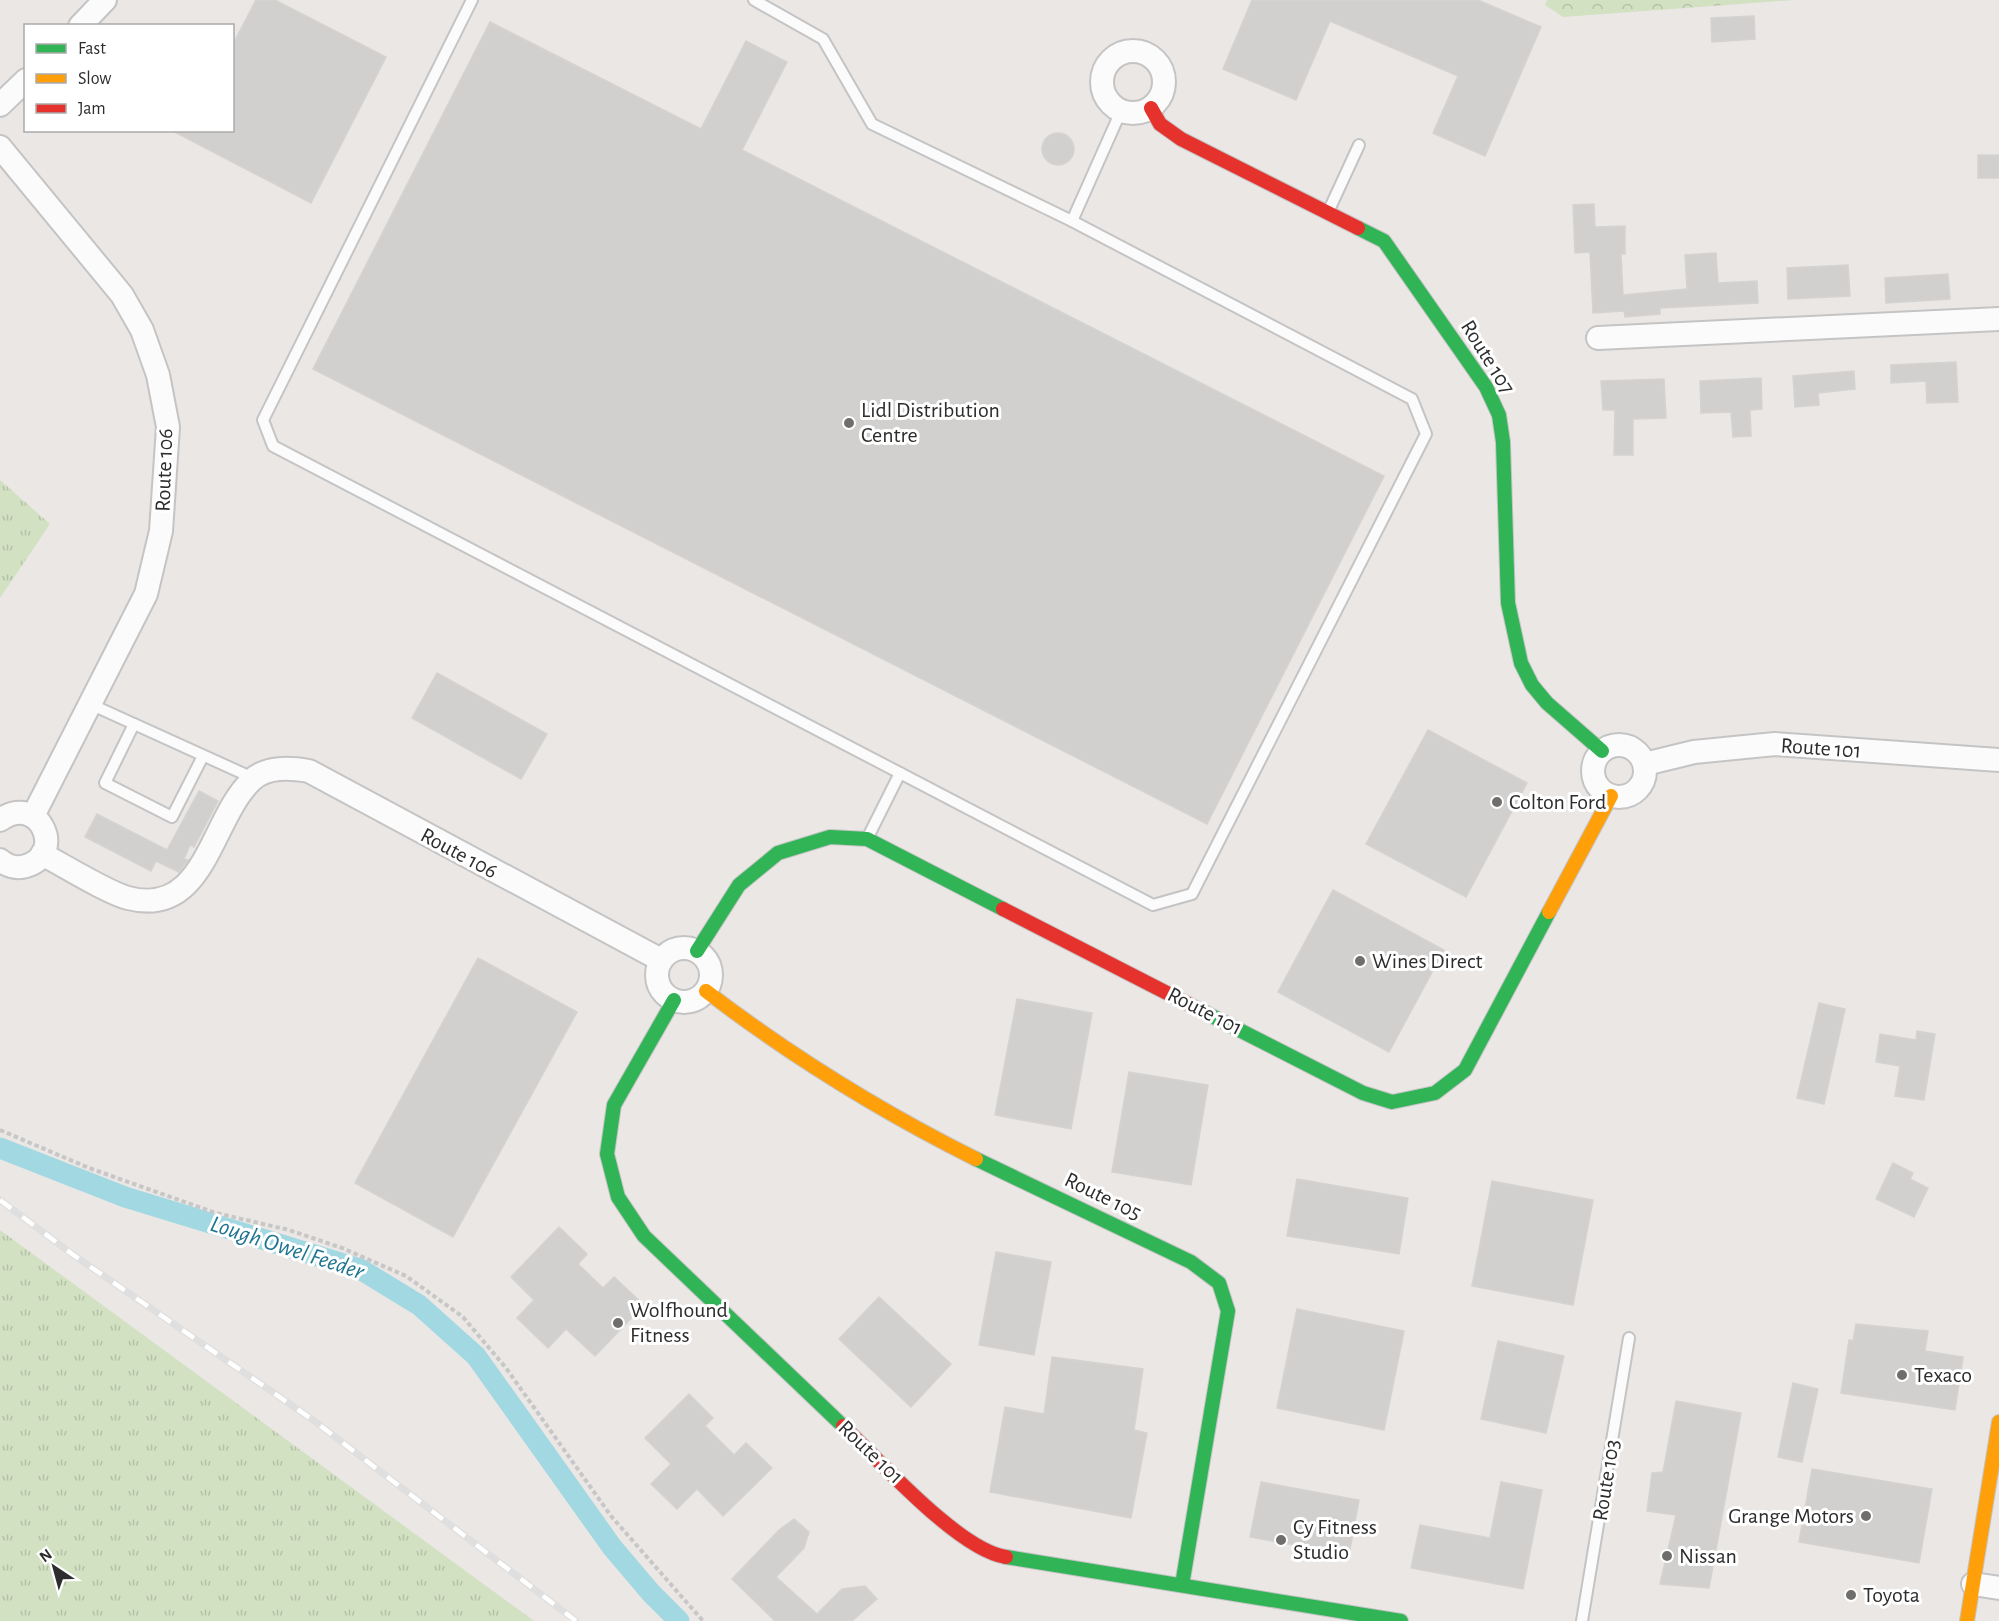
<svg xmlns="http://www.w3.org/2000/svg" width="1999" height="1621" font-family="'Alegreya Sans',sans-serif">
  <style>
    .grass { fill: url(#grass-tufts) }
    .forest { fill: url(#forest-crowns) }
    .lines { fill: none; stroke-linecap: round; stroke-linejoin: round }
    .canal { stroke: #a2d8e2; stroke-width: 21 }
    .building { fill: #d2d0ce; stroke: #d5d3d1; stroke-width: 1.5 }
    .lane-casing { stroke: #c5c4c5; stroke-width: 14 }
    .street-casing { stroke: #c5c4c5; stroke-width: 26 }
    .fast-casing { stroke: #c5c4c5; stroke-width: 16 }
    .slow-casing { stroke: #c5c4c5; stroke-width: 16 }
    .jam-casing { stroke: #c5c4c5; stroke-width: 16 }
    .path { stroke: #c7c7c7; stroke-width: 4; stroke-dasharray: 4.5 3; stroke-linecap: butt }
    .lane { stroke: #fcfbfb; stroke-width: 10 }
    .street { stroke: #fcfbfb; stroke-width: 22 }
    .fast { stroke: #30b455; stroke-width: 14 }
    .slow { stroke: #ff9f0a; stroke-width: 14 }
    .jam { stroke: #e5322d; stroke-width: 14 }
    .rail-casing { stroke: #dfdfe0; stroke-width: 7 }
    .rail { stroke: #fff; stroke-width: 4.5; stroke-dasharray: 14; stroke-linecap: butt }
    .poi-dot { fill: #6f6e6d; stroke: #fff; stroke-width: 2 }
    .labels { text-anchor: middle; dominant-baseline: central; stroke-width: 6; stroke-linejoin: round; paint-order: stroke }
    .street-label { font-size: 22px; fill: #2d2d2d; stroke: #fff }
    .poi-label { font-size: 22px; fill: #2d2d2d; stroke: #fff; text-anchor: start }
    .water-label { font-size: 24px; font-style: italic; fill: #1f7490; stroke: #fff }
  </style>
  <defs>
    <pattern id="grass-tufts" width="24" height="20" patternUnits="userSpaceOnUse" patternTransform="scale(1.5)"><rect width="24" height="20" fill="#d2e1c2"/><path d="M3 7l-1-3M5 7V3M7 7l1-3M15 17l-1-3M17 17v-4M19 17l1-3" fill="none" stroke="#b5c1a7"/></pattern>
    <pattern id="forest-crowns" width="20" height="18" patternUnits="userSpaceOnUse" patternTransform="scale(1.5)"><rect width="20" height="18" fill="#d2e1c2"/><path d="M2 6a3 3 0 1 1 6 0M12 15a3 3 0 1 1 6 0" fill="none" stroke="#b5c1a7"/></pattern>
  </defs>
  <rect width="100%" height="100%" fill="#eae7e5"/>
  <g class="grass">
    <polygon points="0,480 50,524 0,598"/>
    <polygon points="0,1230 534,1621 0,1621"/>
  </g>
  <polygon class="forest" points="1547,0 1794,0 1563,17 1545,5"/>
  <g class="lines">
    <polyline class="canal" points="0,1148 125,1197 360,1269 419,1305 476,1356 612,1547 651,1593 679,1621"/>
  </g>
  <g class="building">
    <polygon points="256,0 275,0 386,57 311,203 171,130 232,130 232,46"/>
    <polygon points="1252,0 1478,0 1541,27 1485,156 1433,133 1458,76 1330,21 1296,100 1223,69"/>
    <polygon points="1754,16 1755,39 1712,42 1711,18"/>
    <polygon points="490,22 701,129 746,41 787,62 742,150 1384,476 1207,824 313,369"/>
    <circle cx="1058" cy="149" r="16"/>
    <rect x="1978" y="155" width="21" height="23"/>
    <polygon points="1594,204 1595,227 1625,226 1625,254 1621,254 1623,295 1687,289 1685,255 1716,253 1718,283 1757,281 1758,303 1660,308 1660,314 1625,317 1624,311 1593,313 1590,252 1575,253 1573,205"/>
    <polygon points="1848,265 1850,296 1788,299 1787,268"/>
    <polygon points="1948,274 1950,299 1886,303 1885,278"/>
    <polygon points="1956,362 1958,402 1927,403 1926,381 1891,383 1891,365"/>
    <polygon points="1854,371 1855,389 1818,393 1819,405 1795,407 1793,376"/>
    <polygon points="1761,378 1762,409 1750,410 1751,436 1733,437 1731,412 1701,413 1700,381"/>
    <polygon points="1664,379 1666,418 1633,419 1633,455 1614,455 1615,410 1603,410 1601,381"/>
    <polygon points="437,673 547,734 521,779 412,718"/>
    <polygon points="1428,730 1527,783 1466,897 1366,844"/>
    <polygon points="199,791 218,801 194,847 190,845 184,859 188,860 179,872 156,861 151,871 85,837 97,814 167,850"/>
    <polygon points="1333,890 1444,950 1389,1052 1278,992"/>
    <polygon points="478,958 577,1012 453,1237 355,1183"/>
    <polygon points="1017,999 1092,1013 1071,1129 995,1115"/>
    <polygon points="1819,1003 1845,1009 1824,1104 1797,1098"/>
    <polygon points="1917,1031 1935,1034 1924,1100 1895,1096 1900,1066 1876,1062 1880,1034 1916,1040"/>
    <polygon points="1129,1072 1208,1085 1191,1185 1112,1172"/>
    <polygon points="1893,1163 1913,1173 1910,1179 1928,1188 1914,1217 1876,1199"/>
    <polygon points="1297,1179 1408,1198 1399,1254 1287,1236"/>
    <polygon points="1492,1181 1593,1200 1573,1305 1472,1286"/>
    <polygon points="559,1227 587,1254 578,1264 603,1288 614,1277 644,1305 595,1356 566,1329 548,1348 517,1318 534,1300 511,1277"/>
    <polygon points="996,1252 1051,1262 1034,1355 979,1345"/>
    <polygon points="879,1297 951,1364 911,1407 839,1339"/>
    <polygon points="1297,1309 1404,1331 1384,1430 1277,1408"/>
    <polygon points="1856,1324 1928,1331 1925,1351 1963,1357 1955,1410 1841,1393 1849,1340 1853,1341"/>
    <polygon points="1498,1341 1564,1356 1546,1433 1481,1419"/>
    <polygon points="1052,1357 1143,1369 1134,1430 1147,1433 1131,1518 990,1492 1005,1407 1044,1414"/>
    <polygon points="1793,1383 1818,1389 1802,1462 1778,1457"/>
    <polygon points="689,1394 713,1418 705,1426 734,1455 746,1443 772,1468 723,1516 697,1489 677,1509 651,1484 671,1464 645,1438"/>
    <polygon points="1676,1401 1741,1413 1709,1588 1660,1584 1676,1515 1647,1511 1652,1473 1663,1472"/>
    <polygon points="1812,1469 1932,1489 1919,1563 1799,1542"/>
    <polygon points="1261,1482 1359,1500 1349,1555 1250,1537"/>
    <polygon points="1501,1482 1542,1490 1523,1589 1411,1568 1420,1525 1490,1538"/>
    <polygon points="794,1519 809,1532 804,1548 776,1577 817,1614 842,1589 865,1586 877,1599 852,1621 775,1621 732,1579 779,1530"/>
  </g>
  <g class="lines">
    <defs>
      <g id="lane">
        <polyline points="472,0 263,420 273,446 1153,905 1192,894 1426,434 1412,399 1072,221 872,124 823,39 754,0"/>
        <polyline points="1329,210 1359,145"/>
        <polyline points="1072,221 1121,111"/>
        <polyline points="90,704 253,778"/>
        <polyline points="134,724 105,783 172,817 203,756"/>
        <polyline points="868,837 900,773"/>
        <polyline points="1582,1621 1629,1338"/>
      </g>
      <g id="street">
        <polyline points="80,26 105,0"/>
        <circle cx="1133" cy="82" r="31"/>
        <polyline points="0,105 26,80"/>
        <polyline points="0,147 122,295 142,330 158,375 168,427 161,531 146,594 33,816"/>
        <polyline points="1598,338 1999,319"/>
        <circle cx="1619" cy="771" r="26"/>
        <polyline points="1645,764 1694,752 1775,744 1999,760"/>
        <path d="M0,820C39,792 67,854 26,866C17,869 7,866 0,860"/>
        <path d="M42,854C63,865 108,893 128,898C206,918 210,819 252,780C267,766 290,768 309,771L661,960"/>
        <circle cx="684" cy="975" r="27"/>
        <polyline points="1973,1584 1999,1588"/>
      </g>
      <g id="fast">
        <polyline points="1358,228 1384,241 1486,387 1499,415 1503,442 1508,603 1521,663 1532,685 1547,703 1602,751"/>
        <polyline points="697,951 739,885 778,853 830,837 867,839 1003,909"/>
        <polyline points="674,1000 614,1105 607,1154 618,1197 644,1236 843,1426"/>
        <polyline points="1204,1012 1363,1093 1392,1102 1435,1093 1465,1070 1549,912"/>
        <polyline points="976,1159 1191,1262 1219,1283 1228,1311 1182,1585"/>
        <polyline points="1006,1557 1401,1621"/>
      </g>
      <g id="slow">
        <polyline points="1549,912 1611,796"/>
        <path d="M706,991C791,1056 880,1111 976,1159"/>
        <polyline points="1967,1621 1999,1422"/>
      </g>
      <g id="jam">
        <polyline points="1151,108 1160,124 1181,139 1358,228"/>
        <polyline points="1003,909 1204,1012"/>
        <path d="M843,1426C880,1461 959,1550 1006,1557"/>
      </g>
    </defs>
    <use href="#lane" class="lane-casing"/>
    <use href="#street" class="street-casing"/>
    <use href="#fast" class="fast-casing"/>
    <use href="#slow" class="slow-casing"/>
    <use href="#jam" class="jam-casing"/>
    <polyline class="path" points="0,1130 89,1168 216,1213 289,1230 342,1248 406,1276 463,1317 506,1368 611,1516 703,1621"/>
    <use href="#lane" class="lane"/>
    <use href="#street" class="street"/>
    <use href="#fast" class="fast"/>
    <use href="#slow" class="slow"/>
    <use href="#jam" class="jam"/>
    <defs>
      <polyline id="rail" points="0,1200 72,1254 313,1420 576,1621"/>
    </defs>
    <use href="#rail" class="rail-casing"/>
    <use href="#rail" class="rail"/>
  </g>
  <g class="poi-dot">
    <circle cx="849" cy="423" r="6"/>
    <circle cx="1497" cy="802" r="6"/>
    <circle cx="1360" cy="961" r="6"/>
    <circle cx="618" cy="1323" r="6"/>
    <circle cx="1902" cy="1375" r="6"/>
    <circle cx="1866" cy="1516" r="6"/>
    <circle cx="1281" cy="1540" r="6"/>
    <circle cx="1667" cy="1556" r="6"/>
    <circle cx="1851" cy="1595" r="6"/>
  </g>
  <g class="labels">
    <g class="street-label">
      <text transform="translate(1488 357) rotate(58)">Route 107</text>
      <text transform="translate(164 470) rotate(-88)">Route 106</text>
      <text transform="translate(1821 748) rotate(4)">Route 101</text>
      <text transform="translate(459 853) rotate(28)">Route 106</text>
      <text transform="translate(1205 1011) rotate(27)">Route 101</text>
      <text transform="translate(1103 1196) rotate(26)">Route 105</text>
      <text transform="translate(871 1452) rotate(44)">Route 101</text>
      <text transform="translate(1606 1480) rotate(-81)">Route 103</text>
    </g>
    <g class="poi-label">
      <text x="861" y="410">Lidl Distribution<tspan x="861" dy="25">Centre</tspan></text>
      <text x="1509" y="802">Colton Ford</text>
      <text x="1372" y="961">Wines Direct</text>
      <text x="630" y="1310">Wolfhound<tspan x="630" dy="25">Fitness</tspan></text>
      <text x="1914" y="1375">Texaco</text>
      <text x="1854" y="1516" text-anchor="end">Grange Motors</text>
      <text x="1293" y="1527">Cy Fitness<tspan x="1293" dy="25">Studio</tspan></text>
      <text x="1679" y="1556">Nissan</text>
      <text x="1863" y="1595">Toyota</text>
    </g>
    <g class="water-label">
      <text transform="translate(287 1248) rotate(18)">Lough Owel Feeder</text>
    </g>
  </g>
  <rect x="24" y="24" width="210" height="108" fill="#ffffff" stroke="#ababab" stroke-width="1.5"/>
  <rect x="36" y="44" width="30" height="9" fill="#30b455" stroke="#ababab" stroke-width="1.5"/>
  <text x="78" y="54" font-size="18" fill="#2d2d2d">Fast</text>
  <rect x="36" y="74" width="30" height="9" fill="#ff9f0a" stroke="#ababab" stroke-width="1.5"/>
  <text x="78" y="84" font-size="18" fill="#2d2d2d">Slow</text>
  <rect x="36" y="104" width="30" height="9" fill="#e5322d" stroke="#ababab" stroke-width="1.5"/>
  <text x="78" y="114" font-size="18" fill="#2d2d2d">Jam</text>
  <g transform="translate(54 1567) rotate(324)" stroke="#ffffff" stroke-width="4.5" paint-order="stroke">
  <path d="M0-4.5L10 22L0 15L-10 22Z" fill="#2d2d2d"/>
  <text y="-9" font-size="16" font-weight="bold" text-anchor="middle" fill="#2d2d2d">N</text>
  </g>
</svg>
